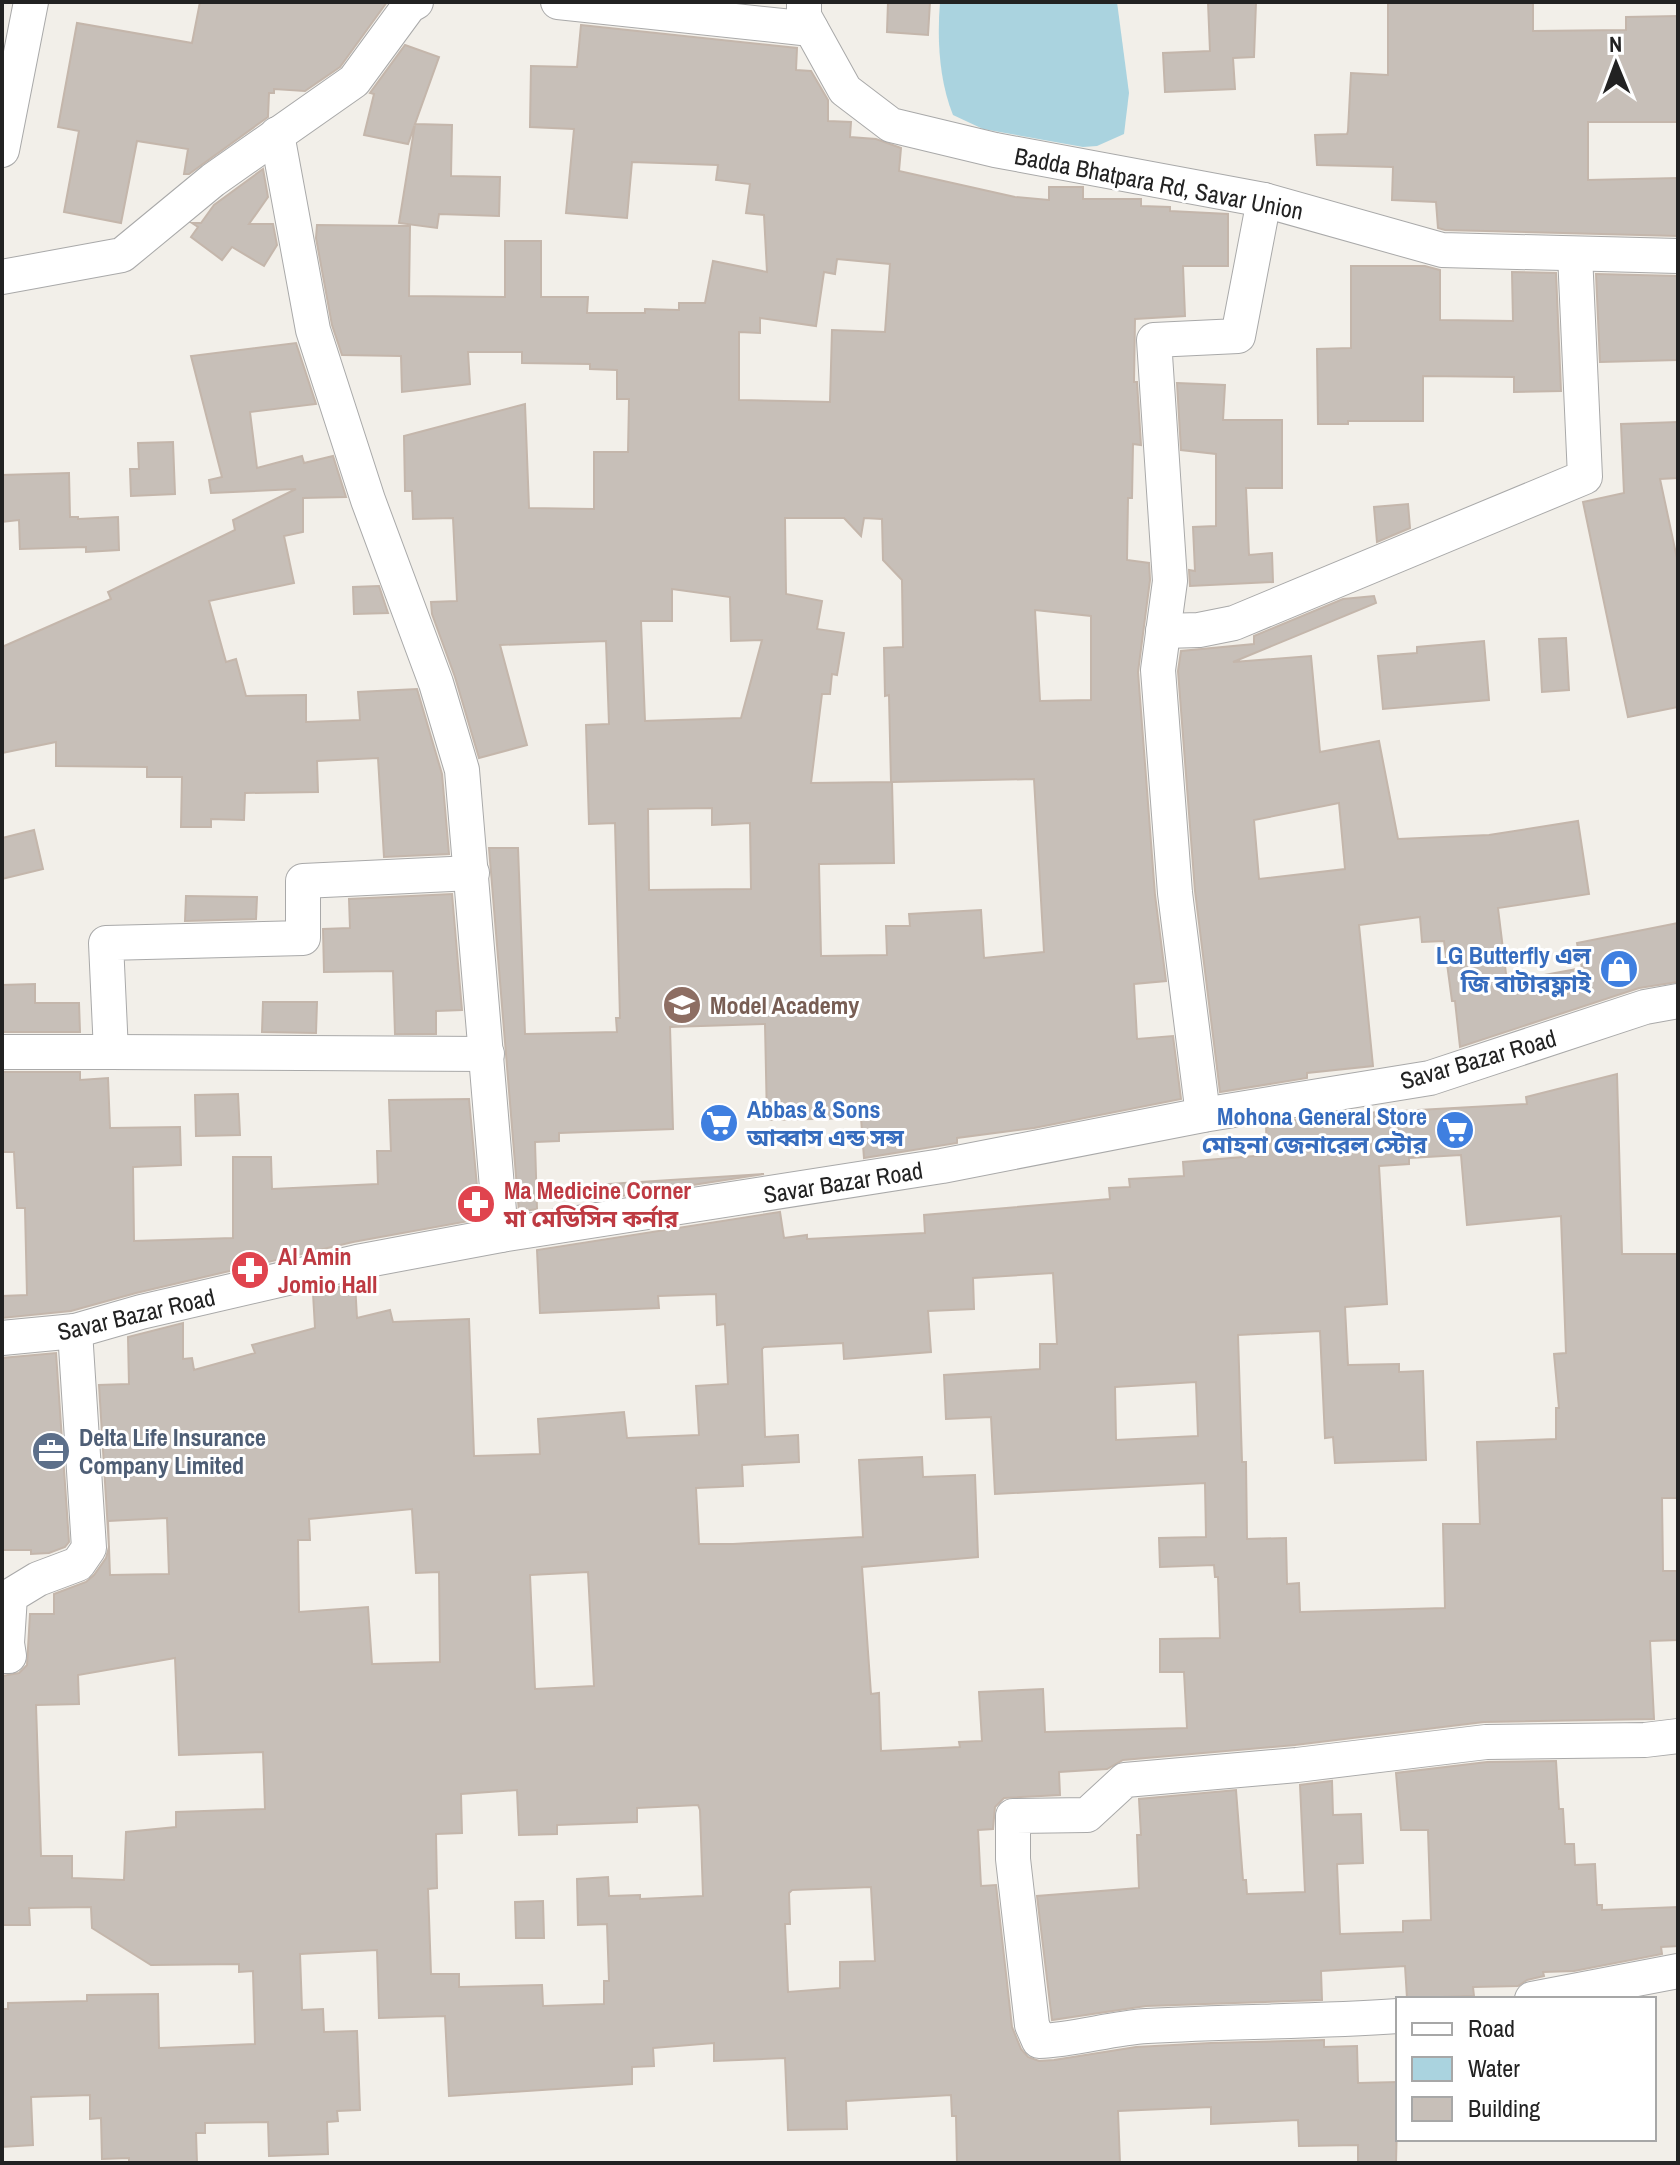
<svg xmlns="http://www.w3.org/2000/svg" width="1680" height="2165" font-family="'Archivo Narrow','Noto Sans Bengali',sans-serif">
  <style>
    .water { fill: #aad3df }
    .building { fill: #c7bfb8; stroke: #c4b6ab; stroke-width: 2; fill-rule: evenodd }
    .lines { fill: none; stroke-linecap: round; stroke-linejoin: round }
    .street-casing { stroke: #a9a9a9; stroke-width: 36 }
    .street { stroke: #fff; stroke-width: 34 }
    .labels { text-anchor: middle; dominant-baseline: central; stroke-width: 6; stroke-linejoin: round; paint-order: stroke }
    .street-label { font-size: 24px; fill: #222; stroke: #fff }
    .shop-label { font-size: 24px; font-weight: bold; fill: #366cbe; stroke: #fff; text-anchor: end }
    .education-label { font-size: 24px; font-weight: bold; fill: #785e54; stroke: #fff; text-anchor: start }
    .health-label { font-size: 24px; font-weight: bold; fill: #be3a42; stroke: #fff; text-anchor: start }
    .service-label { font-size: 24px; font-weight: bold; fill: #4e5e75; stroke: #fff; text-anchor: start }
  </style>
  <rect width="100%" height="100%" fill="#f2efe9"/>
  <path class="water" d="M940,2H1117L1129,93L1124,134L1097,146L1083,147L983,129L953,115C939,80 937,39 940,2Z"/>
  <g class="building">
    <polygon points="200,2 387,2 340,67 305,91 274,89 274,93 269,93 268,117 189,174 184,174 188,149 137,141 121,223 64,212 79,131 58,127 77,23 192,43"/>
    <polygon points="888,2 930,2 928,35 887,32"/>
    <polygon points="1208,2 1256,2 1254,57 1233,58 1235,89 1165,92 1163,53 1210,51"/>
    <polygon points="1388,2 1533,2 1533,31 1626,30 1626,17 1678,16 1678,122 1588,122 1588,180 1678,178 1678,236 1445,230 1438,228 1436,202 1392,200 1393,167 1317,165 1315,135 1347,134 1348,131 1351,73 1388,75"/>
    <path d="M581,25L797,48L796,70L811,71L828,100V121L851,122L850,137L876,139L901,148L899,171L1015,197L1049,200V187H1083V199H1141V206L1170,207V211L1228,214V266H1183L1185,316L1135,319L1134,382H1137L1141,445L1133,444L1132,498H1128L1127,560L1149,563L1150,580L1138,672L1155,895L1166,981L1134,984L1137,1039L1173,1036L1181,1099L1034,1128L957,1138V1143L864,1158L861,1118L767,1120L765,1024L670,1027L673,1129L559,1133V1141L535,1142L537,1209L519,1212L489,848H518L525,1034L617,1032L616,1018H620L615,823L589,824L586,725L609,724L606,641L500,645L527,745L479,758L455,677L432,614L431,602L457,601L453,518L413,519L412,491H405L404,436L525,404L529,508L594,509V452H628L629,399H617V370L590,369V364L522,363V352H468L470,384L402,392L401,356L342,355L332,325L316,238L317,225L410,226L409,296L505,297V241H541V297H588L587,313H645V309L679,310V303H705L713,261L767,272L764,215L746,213L750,184L716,180L718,165L632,162L627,218L566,213L574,129L530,127L531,66L577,67ZM837,259L890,264L885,332L832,330L830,402L739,400V332L760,333V318L816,326L824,272L835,274ZM785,518H844L861,536L864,518L882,519L883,560L902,580L903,647L884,648L885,696L889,695L891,782L811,783L822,694H830L832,674L837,675L844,633L817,629L822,601L786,594ZM672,589L730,597L731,641L762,640L741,718L645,721L641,621H672ZM1035,610L1091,616V700L1040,701ZM1034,779L1044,952L984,958L981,910L909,914L910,926H886L887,955L821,956L819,864L894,863L892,782ZM712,808V825L750,823L751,889L649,890L648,809Z"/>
    <polygon points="405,45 439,57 415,124 452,125 451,176 500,177 499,216 439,214 437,228 399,223 415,124 408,144 364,135 374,94 370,93"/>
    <polygon points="263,169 268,197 249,224 273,224 277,245 264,266 232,247 222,260 191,237 198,227 192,223 201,223 214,205"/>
    <polygon points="1351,266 1425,266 1440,270 1440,320 1513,321 1512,272 1556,273 1561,391 1514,392 1514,377 1423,376 1423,421 1348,421 1348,424 1318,424 1317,349 1351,348"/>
    <polygon points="1596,274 1678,276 1678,360 1600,362"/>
    <polygon points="296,343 316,404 250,412 257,468 302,456 304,463 333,456 346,497 303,498 303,532 284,536 294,583 209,601 226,662 236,659 246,696 306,695 306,722 360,720 358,692 417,689 442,774 449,854 384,857 378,758 317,761 318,792 245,793 244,820 211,819 211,827 181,827 182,777 147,777 147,767 56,766 56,742 2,753 2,647 111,599 108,592 235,530 233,520 296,489 211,493 209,480 222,477 191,356"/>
    <polygon points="1177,383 1225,385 1223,420 1282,420 1282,488 1246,488 1249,555 1272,553 1273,582 1190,586 1189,570 1195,571 1193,527 1216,526 1216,454 1181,450"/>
    <polygon points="1678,422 1678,478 1660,479 1678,563 1678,707 1628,717 1583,502 1624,493 1621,424"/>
    <polygon points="173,442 175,494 131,496 130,469 139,469 138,443"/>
    <polygon points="69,473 70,517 78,517 78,519 118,517 119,550 86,552 86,547 20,549 19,520 2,522 2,475"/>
    <polygon points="1408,504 1410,528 1377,542 1374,507"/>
    <polygon points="379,586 388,613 354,614 353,587"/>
    <path d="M1374,596L1376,603L1233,662L1311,656L1320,752L1379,741L1398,839L1489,835L1578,821L1589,894L1498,908L1507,982L1582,968L1577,943L1678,923V982L1639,988L1460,1047L1455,1001H1452L1444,941L1422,942L1420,917L1359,925L1373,1066L1307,1073V1078L1220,1092L1195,891L1178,671L1181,651L1254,644V636L1343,599ZM1339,803L1345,869L1259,879L1254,820Z"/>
    <polygon points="1566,638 1569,690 1542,692 1539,639"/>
    <polygon points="1484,641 1489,700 1383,709 1378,656 1417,653 1417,647"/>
    <polygon points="34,830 43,869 2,879 2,838"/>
    <polygon points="452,894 462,1010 436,1011 436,1034 395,1034 393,971 324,972 323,929 350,928 349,899"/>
    <polygon points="186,896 257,897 256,919 185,921"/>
    <polygon points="35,984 35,1003 79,1003 80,1032 2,1032 2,985"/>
    <polygon points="263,1002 317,1002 316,1033 262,1032"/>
    <polygon points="2,1072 80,1072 80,1080 108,1078 110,1128 180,1127 181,1165 133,1167 134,1241 233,1238 233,1157 271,1157 272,1189 378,1184 377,1151 391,1151 389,1100 469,1099 480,1219 353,1242 136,1293 71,1311 2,1318 2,1296 27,1295 25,1208 17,1208 14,1152 2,1152"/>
    <path d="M1617,1074L1622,1254H1678V1498H1662L1663,1571H1678V1640L1650,1641L1654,1719L1484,1722L1295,1745L1123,1760L1107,1769L1059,1772L1060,1795L1004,1798L995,1807L993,1829L978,1830L981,1886L996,1885L1012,2027L1021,2049L1028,2057L1039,2061L1054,2060L1136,2047L1211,2043L1324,2040V2047L1357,2046L1358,2083L1398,2082L1396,2163H1358V2145L1299,2146L1298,2120L1211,2124V2107L1118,2111L1120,2163H957L956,2116H952L951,2095L846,2101L847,2129L788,2130L785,2058L714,2061V2043L653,2048L654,2066L632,2067V2084L449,2096L445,2016L379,2018L377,1950L300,1954L302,2010L323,2009L324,2032L357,2031L360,2110L337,2111L338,2121L327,2122L328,2154L269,2156L268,2122L205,2123V2133H196L197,2163H129V2158L102,2159L101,2118L90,2119V2095L31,2097L33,2145L2,2147V2009H8V2003L87,2001V1995L158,1994L159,2048L255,2044L253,1971L239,1972V1964L151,1965L92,1928L91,1907L29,1908L30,1925H2V1676L19,1673L27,1665L30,1614H54V1594L86,1582L94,1575L106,1558L109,1547L99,1385L129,1384L128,1337L183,1323V1359L192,1358L194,1370L255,1353L252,1345L315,1328L313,1293L355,1283L357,1318L390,1310L393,1322L469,1319L474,1456L540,1454L538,1419L624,1412L627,1438L699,1435L696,1386L728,1384L725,1324L717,1325L716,1294L658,1296L659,1308L540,1313L537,1250L780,1212L784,1238L807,1235V1239L925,1233L924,1215L1110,1199L1109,1188L1130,1187L1129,1179L1184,1176L1183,1162L1267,1155L1266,1125L1328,1115L1527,1104L1526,1097ZM1461,1155L1467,1225L1561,1216L1566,1353L1554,1354L1559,1408H1556V1439L1477,1442L1480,1524H1443L1445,1608L1300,1612L1299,1583L1287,1584L1286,1538L1247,1539L1246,1462H1242L1238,1335L1320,1331L1325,1438L1333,1437L1335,1463L1426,1460L1423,1371L1399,1372V1364L1348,1365L1345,1307L1387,1304L1379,1166L1409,1164V1158ZM1053,1273L1057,1344H1040V1369L944,1375L946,1419L991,1417L995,1494L1205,1483L1206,1537L1159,1538L1160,1567L1214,1565L1215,1577H1218L1220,1638L1160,1639V1672H1184L1187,1728L1045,1732L1043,1689L979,1692L982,1741L959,1742L960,1747L881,1751L879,1693L871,1694L862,1567L978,1557L975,1475L923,1477L922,1457L859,1460L863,1537L733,1544H699L696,1488L743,1486L742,1465L799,1462L798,1435L765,1437L762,1349L764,1347L843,1343L844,1359L931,1352L928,1311L974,1309L973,1278ZM1196,1382L1198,1436L1116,1440L1115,1387ZM412,1509L416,1573L439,1572L440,1662L372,1664L368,1607L299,1612L298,1540H310L309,1519ZM167,1518L169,1574L110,1575L108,1521ZM588,1572L594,1686L535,1689L530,1575ZM175,1658L179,1755L263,1752L265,1809L176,1812V1827L126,1832L124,1880L72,1878V1856H41L36,1705L79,1704L78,1675ZM517,1790L519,1835L557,1834V1825L637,1822V1808L698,1805L700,1810L703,1896L640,1899V1895L609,1896L608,1877L577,1879L578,1925L607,1924L609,1981H604V2004L543,2006L542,1985L459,1987V1974H431L428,1889L437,1888L436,1834L462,1833L461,1794ZM871,1887L875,1961L840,1962V1988L788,1992L785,1924H790L789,1893L792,1890Z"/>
    <polygon points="238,1094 240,1135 196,1136 195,1095"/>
    <polygon points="764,1174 595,1200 594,1185"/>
    <polygon points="56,1353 69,1542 65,1547 49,1553 31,1554 31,1550 2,1550 2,1358"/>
    <polygon points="1556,1761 1559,1809 1563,1809 1565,1844 1574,1844 1575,1865 1595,1864 1597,1905 1602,1905 1602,1910 1678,1907 1678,1946 1661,1947 1662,1954 1574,1971 1543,1972 1544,1976 1527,1980 1518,1986 1473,1987 1474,1996 1407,1998 1405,1966 1321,1971 1322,2000 1146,2006 1052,2020 1037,1896 1139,1888 1137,1835 1141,1835 1139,1799 1236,1790 1243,1880 1246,1880 1247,1894 1305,1892 1300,1785 1332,1781 1333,1815 1361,1814 1363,1863 1337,1864 1340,1934 1403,1932 1403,1921 1431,1920 1428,1830 1401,1830 1396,1773 1487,1762"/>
    <polygon points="543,1901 544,1938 516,1938 515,1902"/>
  </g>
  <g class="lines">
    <defs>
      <g id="street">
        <polyline points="558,2 811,29"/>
        <polyline points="804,2 804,16 845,90 891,125 995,150 1264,200 1442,250 1678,256"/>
        <polyline points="277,134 313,330 368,500 436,683 462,770 501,1235"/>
        <polyline points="2,150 31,2"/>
        <polyline points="2,277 122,255 213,180 354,81 409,6 416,2"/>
        <polyline points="1163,631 1199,630 1234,623 1585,477 1575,254"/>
        <polyline points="2,1052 111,1052 106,943 303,938 303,881 472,873"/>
        <polyline points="111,1052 487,1054"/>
        <polyline points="1203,1115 1175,893 1158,670 1170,581 1154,340 1238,336 1264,200"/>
        <polyline points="2,1338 75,1331 141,1312 357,1262 501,1235 942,1166 1203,1115 1430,1078 1645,1007 1678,1001"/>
        <polyline points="2,1656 9,1656 7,1643 10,1596 38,1579 78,1564 89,1548 75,1331"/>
        <polyline points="1532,1999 1678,1971"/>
        <path d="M1398,2016C1314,2022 1231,2021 1147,2026C1111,2028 1075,2040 1039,2041L1032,2025L1013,1859V1816L1087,1815L1125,1780L1297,1765L1486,1742L1645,1740L1678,1736"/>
      </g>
    </defs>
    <use href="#street" class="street-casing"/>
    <use href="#street" class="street"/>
  </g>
  <defs>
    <symbol id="shop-disc" viewBox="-11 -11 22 22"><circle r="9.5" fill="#3f7fe0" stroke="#fff"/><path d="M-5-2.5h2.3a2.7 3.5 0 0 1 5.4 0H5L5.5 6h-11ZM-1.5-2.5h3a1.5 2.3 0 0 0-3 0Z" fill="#fff"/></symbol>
    <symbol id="school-disc" viewBox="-11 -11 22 22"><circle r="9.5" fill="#8d6e63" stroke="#fff"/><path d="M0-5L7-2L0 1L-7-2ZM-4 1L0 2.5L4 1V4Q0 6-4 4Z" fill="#fff"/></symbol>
    <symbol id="supermarket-disc" viewBox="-11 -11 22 22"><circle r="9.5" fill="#3f7fe0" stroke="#fff"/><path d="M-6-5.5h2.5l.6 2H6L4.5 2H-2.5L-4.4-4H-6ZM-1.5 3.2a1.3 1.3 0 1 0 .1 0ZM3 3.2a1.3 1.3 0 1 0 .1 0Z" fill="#fff"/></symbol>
    <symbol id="pharmacy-disc" viewBox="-11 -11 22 22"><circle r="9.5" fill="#e0444e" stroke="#fff"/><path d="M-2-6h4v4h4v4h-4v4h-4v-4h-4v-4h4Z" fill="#fff"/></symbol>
    <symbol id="office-disc" viewBox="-11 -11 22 22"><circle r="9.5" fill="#5c6f8a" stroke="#fff"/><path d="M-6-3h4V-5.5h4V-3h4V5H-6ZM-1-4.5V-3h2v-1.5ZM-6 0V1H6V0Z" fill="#fff"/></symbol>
  </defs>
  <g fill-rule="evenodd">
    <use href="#shop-disc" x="1597" y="947" width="44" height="44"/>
    <use href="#school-disc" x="660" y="983" width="44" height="44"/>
    <use href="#supermarket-disc" x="697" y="1101" width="44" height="44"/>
    <use href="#supermarket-disc" x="1433" y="1108" width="44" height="44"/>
    <use href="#pharmacy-disc" x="454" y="1182" width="44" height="44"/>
    <use href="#pharmacy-disc" x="228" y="1248" width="44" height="44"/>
    <use href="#office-disc" x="29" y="1429" width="44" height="44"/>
  </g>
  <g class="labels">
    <g class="street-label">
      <text transform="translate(1159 183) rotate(11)">Badda Bhatpara Rd, Savar Union</text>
      <text transform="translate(1478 1059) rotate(-16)">Savar Bazar Road</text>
      <text transform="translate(843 1182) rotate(-9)">Savar Bazar Road</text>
      <text transform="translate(136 1314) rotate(-13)">Savar Bazar Road</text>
    </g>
    <g class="shop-label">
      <text x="1591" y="955">LG Butterfly এল<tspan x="1591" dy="28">জি বাটারফ্লাই</tspan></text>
      <text x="747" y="1109" text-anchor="start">Abbas &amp; Sons<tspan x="747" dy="28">আব্বাস এন্ড সন্স</tspan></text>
      <text x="1427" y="1116">Mohona General Store<tspan x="1427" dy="28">মোহনা জেনারেল স্টোর</tspan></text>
    </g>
    <g class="education-label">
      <text x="710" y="1005">Model Academy</text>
    </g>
    <g class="health-label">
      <text x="504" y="1190">Ma Medicine Corner<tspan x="504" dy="28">মা মেডিসিন কর্নার</tspan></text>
      <text x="278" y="1256">Al Amin<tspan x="278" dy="28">Jomio Hall</tspan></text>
    </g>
    <g class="service-label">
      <text x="79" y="1437">Delta Life Insurance<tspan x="79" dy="28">Company Limited</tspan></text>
    </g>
  </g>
  <rect width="1680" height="2165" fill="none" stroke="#222222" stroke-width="8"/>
  <rect x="1396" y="1997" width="260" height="144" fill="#ffffff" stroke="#a7a7a7" stroke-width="2"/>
  <rect x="1412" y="2023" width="40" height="12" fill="#ffffff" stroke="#a7a7a7" stroke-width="2"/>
  <text x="1468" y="2037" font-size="24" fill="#222222">Road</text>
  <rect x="1412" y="2057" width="40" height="24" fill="#aad3df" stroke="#a7a7a7" stroke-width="2"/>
  <text x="1468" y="2077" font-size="24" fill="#222222">Water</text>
  <rect x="1412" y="2097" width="40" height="24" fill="#c7bfb8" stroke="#a7a7a7" stroke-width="2"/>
  <text x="1468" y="2117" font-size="24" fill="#222222">Building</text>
  <g transform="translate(1616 64) rotate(359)" stroke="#ffffff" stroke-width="6" paint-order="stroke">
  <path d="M0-6L14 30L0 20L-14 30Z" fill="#222222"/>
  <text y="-12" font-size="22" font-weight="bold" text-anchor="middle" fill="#222222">N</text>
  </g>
</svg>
